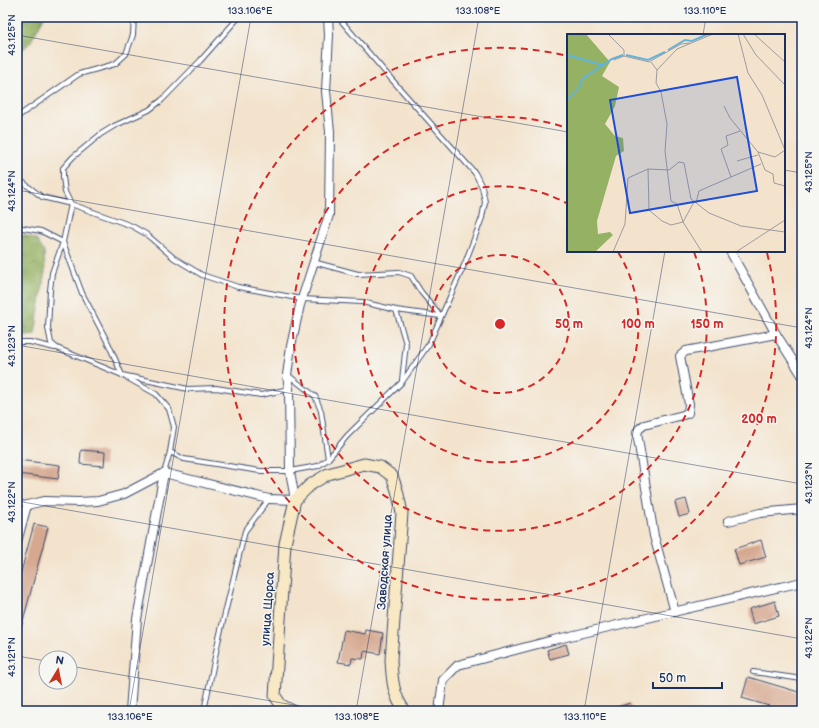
<svg xmlns="http://www.w3.org/2000/svg" width="819" height="728" font-family="'Balsamiq Sans',sans-serif">
  <style>
    .forest { fill: url(#forest-crowns); stroke: #587060 }
    .building { fill: #d6a890 }
    .lines { fill: none; stroke-linecap: round; stroke-linejoin: round }
    .lane-casing { stroke: #3b4a6e; stroke-width: 6 }
    .street-casing { stroke: #3b4a6e; stroke-width: 10 }
    .secondary-casing { stroke: #3b4a6e; stroke-width: 13 }
    .lane { stroke: #fff; stroke-width: 4 }
    .street { stroke: #fff; stroke-width: 8 }
    .secondary { stroke: #f8e8c3; stroke-width: 11 }
    .ticks { fill: none; stroke: #1b2f5e; stroke-width: 1; stroke-opacity: 0.45 }
    .ring { fill: none; stroke: #d62828; stroke-width: 2; stroke-dasharray: 7 5 }
    .labels { text-anchor: middle; dominant-baseline: central; stroke-width: 3; stroke-linejoin: round; paint-order: stroke }
    .street-label { font-size: 12px; fill: #1b2f5e; stroke: #f6f6f2 }
    .inset-river { fill: none; stroke: #61b3dc; stroke-width: 2 }
    .inset-road { fill: none; stroke: #9d9ba0; stroke-width: 1 }
    .view { fill: #1d4ed8; fill-opacity: 0.15; stroke: #1d4ed8; stroke-width: 2 }
    .inset-edge { fill: none; stroke: #1b2f5e; stroke-width: 2 }
    .centre { fill: #d62828; stroke: #f6f6f2; stroke-width: 2 }
    .ring-label { font-size: 12px; text-anchor: middle; font-weight: bold; fill: #d62828; stroke: #f6f6f2; stroke-width: 3; stroke-linejoin: round; paint-order: stroke }
    .neatline { fill: none; stroke: #1b2f5e; stroke-width: 1.5 }
    .ticks-label { font-size: 10px; text-anchor: middle; fill: #1b2f5e }
  </style>
  <defs>
    <pattern id="forest-crowns" width="20" height="18" patternUnits="userSpaceOnUse"><rect width="20" height="18" fill="#95b163"/><path d="M2 6a3 3 0 1 1 6 0M12 15a3 3 0 1 1 6 0" fill="none" stroke="#799055"/></pattern>
  </defs>
  <rect width="100%" height="100%" fill="#f6f6f2"/>
  <filter id="ink" filterUnits="userSpaceOnUse"><feTurbulence type="fractalNoise" baseFrequency=".025" numOctaves="2"/><feDisplacementMap in="SourceGraphic" scale="8" xChannelSelector="R" yChannelSelector="G"/><feConvolveMatrix kernelMatrix="1 2 1 2 8 2 1 2 1" color-interpolation-filters="sRGB"/></filter>
  <filter id="wash" filterUnits="userSpaceOnUse"><feTurbulence type="fractalNoise" baseFrequency=".012" numOctaves="4" result="noise"/><feDisplacementMap in="SourceGraphic" scale="16" xChannelSelector="R" yChannelSelector="G"/><feGaussianBlur stdDeviation="0.9" result="paint"/><feColorMatrix in="noise" values="0 0 0 0 0 0 0 0 0 0 0 0 0 0 0 0 0 1.4 0 .05"/><feComposite in="paint" operator="in"/></filter>
  <g filter="url(#wash)">
    <rect width="100%" height="100%" fill="#f3e3cc"/>
    <g class="forest">
      <polygon points="17,17 44,17 30,43 17,54"/>
      <polygon points="17,233 36,239 44,252 45,272 35,334 17,336"/>
    </g>
    <g id="blocks">
      <g class="building">
        <polygon points="81,450 105,452 104,466 80,464"/>
        <polygon points="17,460 60,465 58,479 17,474"/>
        <polygon points="686,499 690,514 679,517 675,502"/>
        <polygon points="34,524 48,527 20,632 17,631 17,587"/>
        <polygon points="761,540 766,557 739,565 734,549"/>
        <polygon points="775,601 779,616 753,624 749,609"/>
        <polygon points="344,630 365,634 366,630 383,633 380,654 364,651 363,659 352,658 351,664 338,662"/>
        <polygon points="566,644 569,654 550,659 547,650"/>
        <polygon points="748,677 802,693 802,711 767,711 769,706 742,698"/>
        <polygon points="630,703 633,711 610,711 609,710"/>
      </g>
    </g>
  </g>
  <g filter="url(#ink)">
    <use href="#blocks" fill-opacity="0" stroke="#3b4a6e" stroke-width="1"/>
    <g class="lines">
      <defs>
        <g id="lane">
          <polyline points="17,117 79,74 115,64 126,54 133,35 134,17"/>
          <polyline points="17,176 20,180 42,197 71,204 132,226 146,234 174,258 202,275 238,287 302,299 362,302 396,310 440,316"/>
          <polyline points="17,227 41,231 63,242 82,293 109,345 122,375 188,389 216,388 261,395 289,389"/>
          <polyline points="313,262 358,274 399,272 411,276 421,292 440,315"/>
          <polyline points="396,310 406,344 402,380"/>
          <polyline points="17,342 30,342 55,348"/>
          <polyline points="288,375 315,396 321,411 328,459"/>
          <polyline points="170,452 184,459 260,471 290,471 318,466 328,459 347,436 402,382 429,344 465,263 482,218 485,202 482,187 475,173 386,73 338,17"/>
          <polyline points="164,473 170,452 174,427 169,409 156,394 122,375 57,348 51,343 48,328 50,290 52,273 63,242 71,204 65,192 63,177 63,168 73,157 101,134 114,126 149,110 162,100 200,61 239,17"/>
          <polyline points="17,501 27,505"/>
          <polyline points="753,672 802,679"/>
          <polyline points="204,711 218,642 245,531 269,499"/>
        </g>
        <g id="street">
          <polyline points="730,251 776,334 802,375"/>
          <polyline points="164,473 269,499 295,500 290,471 289,389 287,375 291,346 300,305 329,215 330,132 326,91 329,35 328,17"/>
          <polyline points="728,521 760,513 802,509"/>
          <polyline points="17,542 27,505 44,501 78,502 98,501 124,494 164,473"/>
          <polyline points="675,612 654,536 637,433 639,429 644,425 683,415 688,413 689,404 680,356 686,351 776,334"/>
          <polyline points="130,711 137,619 164,473"/>
          <polyline points="439,711 443,680 458,665 553,640 802,582"/>
        </g>
        <path id="secondary" d="M293,711L281,705L275,696L285,544L295,500L310,485L328,474L364,464L380,467L392,476L397,490L402,513L391,660C392,679 393,696 405,711"/>
      </defs>
      <use href="#lane" class="lane-casing"/>
      <use href="#street" class="street-casing"/>
      <use href="#secondary" class="secondary-casing"/>
      <use href="#lane" class="lane"/>
      <use href="#street" class="street"/>
      <use href="#secondary" class="secondary"/>
    </g>
  </g>
  <path class="ticks" d="M799,17L802,18M17,35L568,132M703,35L706,17M17,53L23,17M784,170L802,173M17,190L802,328M17,345L802,484M17,501L802,639M17,656L46,661M70,666L328,711M129,711L251,17M356,711L479,17M584,711L665,251"/>
  <g class="ring">
    <circle cx="500" cy="324" r="69"/>
    <path d="M618 252A138 138 0 1 1 568 204"/>
    <path d="M694 252A207 207 0 1 1 567 128"/>
    <path d="M767 253A276 276 0 1 1 567 56"/>
  </g>
  <g class="labels">
    <g class="street-label">
      <text transform="translate(385 562) rotate(-86)">Заводская улица</text>
      <text transform="translate(268 609) rotate(-86)">улица Щорса</text>
    </g>
  </g>
  <g transform="translate(567 34)">
    <rect width="218" height="218" fill="#f3e3cc"/>
    <path d="M0,0H19L43,28L35,42L52,53L48,72L38,90L48,102L56,104L57,117L49,122L30,187L31,200L43,198L46,201L28,218H0Z" fill="#95b163"/>
    <path class="inset-river" d="M101,16L118,6L125,7L141,0M0,21L35,31M59,21L81,26L98,18M0,66L12,54L15,45L45,25L56,21"/>
    <path class="inset-road" d="M41,0L57,16V22M171,0L181,39L195,61L218,116M176,0L189,21L218,51M187,0L218,28M47,26L57,22L82,28L114,10L123,9M84,28L90,36L110,15L146,0M90,36L89,49L94,58L100,90L98,117L104,167L110,170L116,188L135,218M157,72L163,84L191,118L198,136L206,140L207,149L218,152M191,118L208,123L218,116M170,127L191,121M81,135L82,176L95,187L104,191L116,188L127,168M81,135L102,136M102,136L112,128L117,129L124,165L142,179L174,192L218,198M164,143L154,115L161,111L159,102L173,97M129,169L132,157L194,130M46,218L58,190L61,144L81,135M169,218L218,186"/>
    <path class="view" d="M170,43L190,157L63,179L43,66Z"/>
    <rect width="218" height="218" class="inset-edge"/>
  </g>
  <circle cx="500" cy="324" r="6" class="centre"/>
  <g class="ring-label">
    <text x="569" y="328">50 m</text>
    <text x="638" y="328">100 m</text>
    <text x="707" y="328">150 m</text>
    <text x="759" y="423">200 m</text>
  </g>
  <rect width="819" height="728" fill="none" stroke="#f6f6f2" stroke-width="44"/>
  <g transform="translate(58 670) rotate(10)"><circle r="19" fill="#f6f6f2" stroke="#9ea6b7"/>
  <path d="M0-3L7 15L0 10L-7 15Z" fill="#c8321e"/>
  <text y="-6" font-size="11" font-weight="bold" text-anchor="middle" fill="#1b2f5e">N</text>
  </g>
  <path d="M653 682v6h69v-6" fill="none" stroke="#1b2f5e" stroke-width="2"/>
  <text x="659" y="682" font-size="12" fill="#1b2f5e" stroke="#f6f6f2" stroke-width="3" paint-order="stroke">50 m</text>
  <rect x="22" y="22" width="775" height="684" class="neatline"/>
  <g class="ticks-label">
    <text x="250" y="14">133.106°E</text>
    <text x="478" y="14">133.108°E</text>
    <text x="705" y="14">133.110°E</text>
    <text transform="translate(11 35) rotate(-90)" y="4">43.125°N</text>
    <text transform="translate(808 172) rotate(-90)" y="4">43.125°N</text>
    <text transform="translate(11 191) rotate(-90)" y="4">43.124°N</text>
    <text transform="translate(808 328) rotate(-90)" y="4">43.124°N</text>
    <text transform="translate(11 346) rotate(-90)" y="4">43.123°N</text>
    <text transform="translate(808 483) rotate(-90)" y="4">43.123°N</text>
    <text transform="translate(11 502) rotate(-90)" y="4">43.122°N</text>
    <text transform="translate(808 638) rotate(-90)" y="4">43.122°N</text>
    <text transform="translate(11 657) rotate(-90)" y="4">43.121°N</text>
    <text x="130" y="720">133.106°E</text>
    <text x="357" y="720">133.108°E</text>
    <text x="585" y="720">133.110°E</text>
  </g>
</svg>
